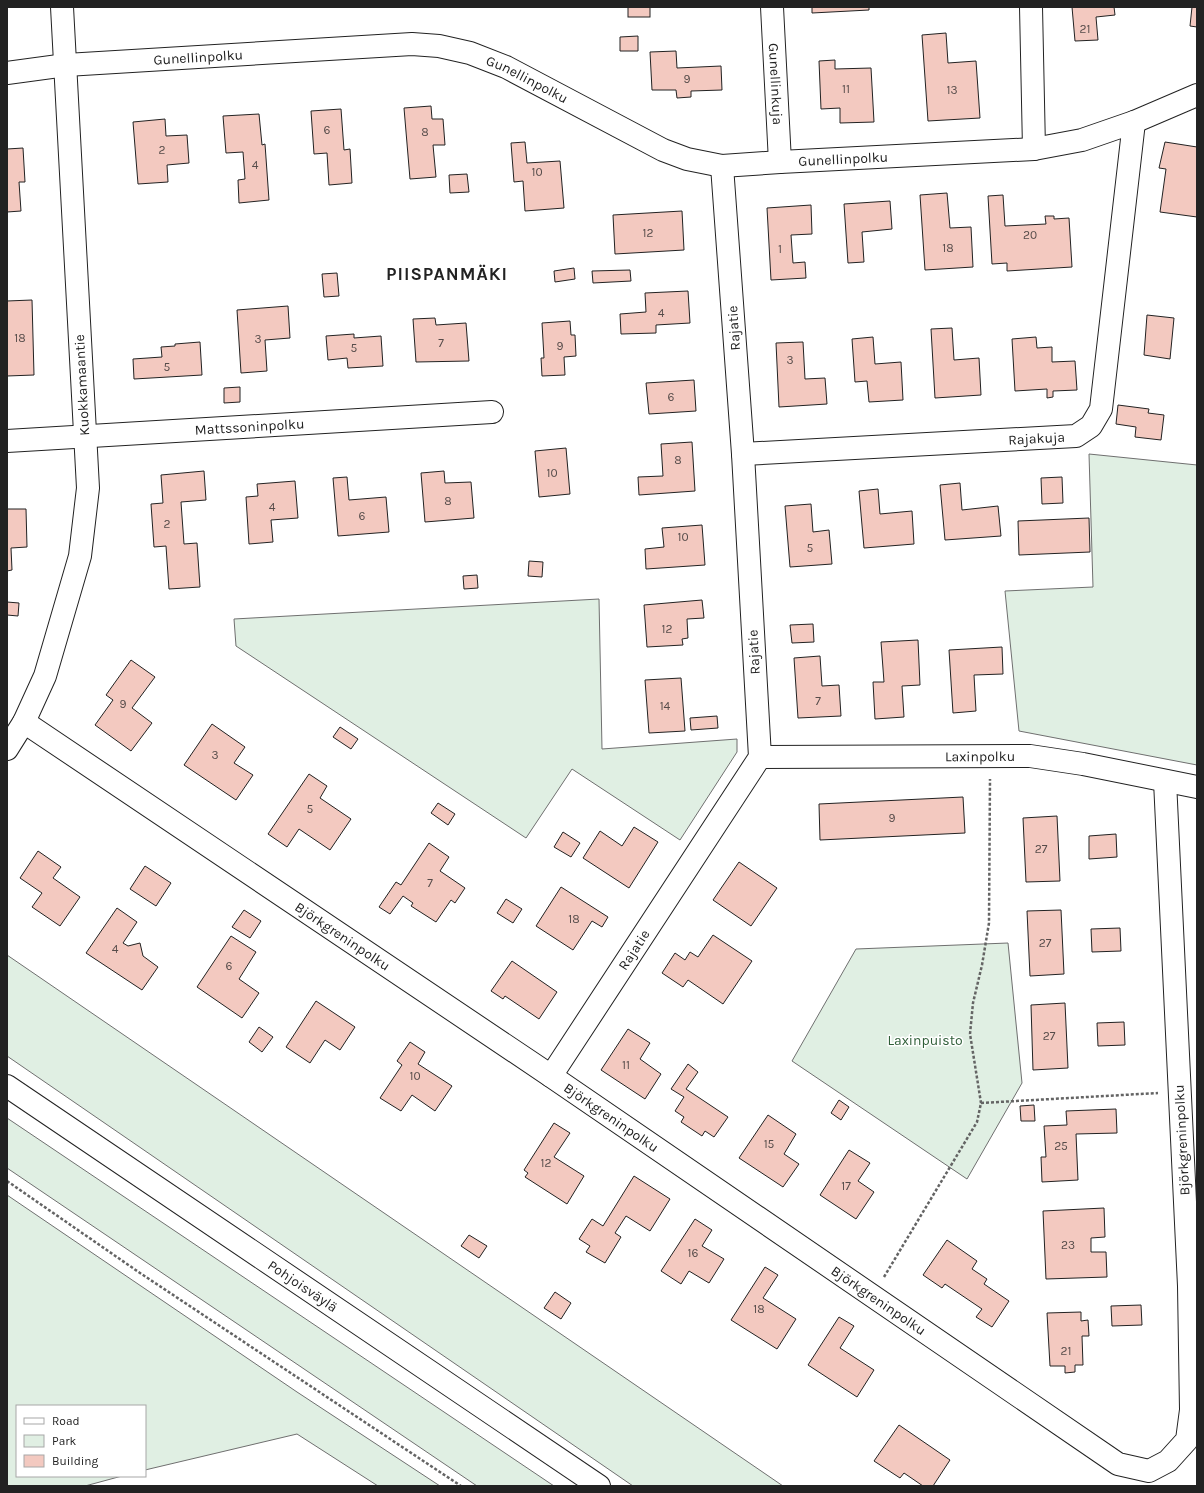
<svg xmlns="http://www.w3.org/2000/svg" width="1204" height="1493" font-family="Karla,sans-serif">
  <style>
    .green { fill: #e0efe3; stroke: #6f6f6f }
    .building { fill: #f3c9c0; stroke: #222 }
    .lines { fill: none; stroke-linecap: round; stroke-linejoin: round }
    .minor-casing { stroke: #222; stroke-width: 24 }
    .major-casing { stroke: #222; stroke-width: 24 }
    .path { stroke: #646464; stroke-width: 2.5; stroke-dasharray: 3 2; stroke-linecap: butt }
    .minor { stroke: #fff; stroke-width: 22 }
    .major { stroke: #fff; stroke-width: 22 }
    .labels { text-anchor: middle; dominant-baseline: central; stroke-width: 3; stroke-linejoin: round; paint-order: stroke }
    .number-label { font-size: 12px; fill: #564c4a }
    .street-label { font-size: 14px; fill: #222; stroke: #fff }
    .park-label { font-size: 14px; fill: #2f5e38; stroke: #fff }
    .district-label { font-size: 18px; font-weight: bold; letter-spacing: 1px; fill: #222; stroke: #fff }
  </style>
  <rect width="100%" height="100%" fill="#fff"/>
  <g class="green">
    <polygon points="1089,454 1197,465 1197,765 1019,731 1005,591 1093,587"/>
    <polygon points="599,599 602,749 737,739 737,752 680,840 572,769 526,838 236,646 234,619"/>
    <polygon points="1008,943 1022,1083 967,1179 792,1061 856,949"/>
    <polygon points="7,955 783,1486 633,1486 7,1056"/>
    <polygon points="7,1118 554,1486 477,1486 7,1168"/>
    <polygon points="7,1195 297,1392 440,1486 378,1486 297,1434 145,1470 145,1406 17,1406 17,1476 122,1476 85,1486 7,1486"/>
  </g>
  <g class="building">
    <rect x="628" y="7" width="22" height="10"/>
    <polygon points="812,7 869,7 869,10 812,13"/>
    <polygon points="1072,7 1114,7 1115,15 1096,17 1098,40 1075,41"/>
    <polygon points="1192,7 1197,7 1197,27 1190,26"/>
    <polygon points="946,33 948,63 976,61 980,118 928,121 922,35"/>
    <polygon points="638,36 638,51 620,51 620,37"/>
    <polygon points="676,51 677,68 721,66 722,90 691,91 691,97 677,98 676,90 652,90 650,52"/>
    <polygon points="835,60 835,69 871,68 874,122 840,123 840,108 821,109 819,61"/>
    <polygon points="431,106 432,119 443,119 445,145 433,145 436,177 410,179 404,108"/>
    <polygon points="341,109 344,150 350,149 352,183 329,185 327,153 314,154 311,111"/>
    <polygon points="259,114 262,145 265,144 269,200 239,203 238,180 245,179 243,152 226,153 223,116"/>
    <polygon points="165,119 166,136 187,135 189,163 167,165 168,182 138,184 133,122"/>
    <polygon points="525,142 527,163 560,161 564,208 525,211 523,181 514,182 511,143"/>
    <polygon points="1165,142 1197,147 1197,217 1160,212 1166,169 1159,168"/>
    <polygon points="23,148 25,182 19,182 21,211 7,212 7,149"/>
    <polygon points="467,174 469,192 450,193 449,175"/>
    <polygon points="947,193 950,228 971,227 973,267 925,270 920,195"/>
    <polygon points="1003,195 1005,226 1046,224 1045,216 1054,216 1054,219 1069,218 1072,267 1007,271 1007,263 992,264 988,196"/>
    <polygon points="890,201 892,229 862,232 864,262 848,263 844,204"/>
    <polygon points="811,205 812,234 791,235 793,263 805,262 806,278 771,280 767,208"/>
    <polygon points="682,211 684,250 615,254 613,215"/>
    <polygon points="574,268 575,279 555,282 554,271"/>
    <polygon points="630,270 631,281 593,283 592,271"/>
    <polygon points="337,273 339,296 324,297 322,274"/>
    <polygon points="688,291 690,323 656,325 656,333 621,334 620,314 646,312 645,293"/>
    <polygon points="32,300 34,375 7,376 7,301"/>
    <polygon points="288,306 290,338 265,340 267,371 241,373 237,310"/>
    <polygon points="1147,315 1174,318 1170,359 1144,355"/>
    <polygon points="435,318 436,325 466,323 469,361 416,362 413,319"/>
    <polygon points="570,321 571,335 575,335 576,356 564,357 565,375 542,376 541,358 544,358 542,323"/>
    <polygon points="952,328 954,360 979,358 981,395 935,398 931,329"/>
    <polygon points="354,334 354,338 381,336 383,366 348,368 347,358 328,360 326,336"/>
    <polygon points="873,337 875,364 901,362 903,400 869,402 867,381 855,382 852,339"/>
    <polygon points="1036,337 1037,348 1052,347 1052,362 1075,361 1077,390 1053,391 1053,397 1047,398 1047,389 1015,391 1012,339"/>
    <polygon points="200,342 202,375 134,379 133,359 162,357 161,347 175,346 175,344"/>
    <polygon points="803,342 805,379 825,378 827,404 779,407 776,343"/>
    <polygon points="694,380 696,411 649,414 646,383"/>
    <polygon points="240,387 240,402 224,403 224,388"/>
    <polygon points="1118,405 1149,409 1148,413 1164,415 1161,440 1135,437 1136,427 1116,424"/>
    <polygon points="692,442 695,491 639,495 638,477 663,476 661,444"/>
    <polygon points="566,448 570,494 539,497 535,451"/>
    <polygon points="204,471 206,500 181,502 184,544 197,543 200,587 169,589 166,546 154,547 151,504 163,503 161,475"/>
    <polygon points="444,471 445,483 471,482 474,518 425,522 421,473"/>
    <polygon points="347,477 349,500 386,497 389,532 338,536 333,478"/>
    <polygon points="1062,477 1063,503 1042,504 1041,478"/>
    <polygon points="295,481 298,518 271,520 273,542 249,544 246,497 258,496 257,484"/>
    <polygon points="960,483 962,510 998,506 1001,536 945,540 940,485"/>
    <polygon points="878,489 880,514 912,511 914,544 864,548 859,491"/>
    <polygon points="811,504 813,532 829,530 832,564 790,567 785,506"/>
    <polygon points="7,509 26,509 27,547 11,548 12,570 7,571"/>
    <polygon points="1089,518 1090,552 1019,555 1018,521"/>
    <polygon points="702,525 705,565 646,569 645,549 664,547 662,528"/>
    <polygon points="529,561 543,562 542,577 528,576"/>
    <polygon points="477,575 478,588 464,589 463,576"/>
    <polygon points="702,600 704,618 687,619 688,638 682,639 683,645 647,647 644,605"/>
    <polygon points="7,602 19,603 18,616 7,615"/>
    <polygon points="813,624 814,642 792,643 790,625"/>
    <polygon points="918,640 920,685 902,686 904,717 875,719 873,682 884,682 881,642"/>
    <polygon points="1002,647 1003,674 974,675 976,711 953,713 949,650"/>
    <polygon points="820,656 822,686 839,685 841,716 798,718 794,658"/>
    <polygon points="131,660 155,677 132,708 152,723 131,751 95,725 113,700 106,695"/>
    <polygon points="681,678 685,731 649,733 645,680"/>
    <polygon points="717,716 718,728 691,730 690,718"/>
    <polygon points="212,724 245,747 234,763 253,775 236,800 184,765"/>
    <polygon points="340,727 358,739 351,749 333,737"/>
    <polygon points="309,774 327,786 320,798 351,819 330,850 299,829 287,847 268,834"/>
    <polygon points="963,797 965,833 820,840 819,804"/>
    <polygon points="438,803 455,814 448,825 431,813"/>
    <polygon points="1057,816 1060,881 1026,882 1023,818"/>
    <polygon points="634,827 658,842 629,888 583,858 600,831 622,846"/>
    <polygon points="563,832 580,843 571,857 554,847"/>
    <polygon points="1116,834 1117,857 1089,859 1089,836"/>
    <polygon points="429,843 449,857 440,871 465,888 455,903 451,900 436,922 411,906 413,903 403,896 390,914 379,907 396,882 401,885"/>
    <polygon points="38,851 61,867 53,878 80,897 60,926 32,907 42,893 20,878"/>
    <polygon points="739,862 777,888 751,926 713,900"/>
    <polygon points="145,866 171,883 156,906 130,889"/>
    <polygon points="561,887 608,917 602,927 592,921 573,950 536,926"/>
    <polygon points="506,899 522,909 513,923 497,913"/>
    <polygon points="117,908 137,922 123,943 128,946 140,943 143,956 158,967 142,990 86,953"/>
    <polygon points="244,910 261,921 250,938 232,927"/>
    <polygon points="1061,910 1064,974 1030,976 1027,911"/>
    <polygon points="1120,928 1121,951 1092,952 1091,929"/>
    <polygon points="713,935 752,961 723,1004 688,980 683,987 662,973 675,953 685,960 690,952 698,957"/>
    <polygon points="231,936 256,952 239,979 259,993 242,1018 197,987"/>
    <polygon points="512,961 557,992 539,1019 505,996 503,999 491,991"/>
    <polygon points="316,1001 355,1027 340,1050 325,1040 310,1063 286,1047"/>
    <polygon points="1065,1003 1068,1068 1033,1070 1031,1005"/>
    <polygon points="1124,1022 1125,1045 1098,1046 1097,1023"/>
    <polygon points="259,1027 273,1037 262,1052 249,1042"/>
    <polygon points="628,1029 650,1043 640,1059 661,1074 645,1099 601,1070"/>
    <polygon points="410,1042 425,1052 418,1064 452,1086 435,1111 412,1095 401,1111 380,1098 402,1065 397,1061"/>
    <polygon points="688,1064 698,1072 686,1089 728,1117 714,1137 705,1131 702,1136 681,1122 684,1117 675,1111 684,1097 671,1089"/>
    <polygon points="839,1100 849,1107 841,1120 831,1113"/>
    <polygon points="1034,1105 1035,1121 1021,1121 1020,1106"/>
    <polygon points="1116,1109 1117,1133 1076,1134 1078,1180 1042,1182 1041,1157 1046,1157 1044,1126 1067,1125 1066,1111"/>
    <polygon points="768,1115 796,1134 784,1154 799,1164 783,1187 739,1158"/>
    <polygon points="554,1123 570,1133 554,1157 584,1176 567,1204 525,1177 528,1173 524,1170"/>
    <polygon points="849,1150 870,1163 858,1181 874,1192 856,1219 820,1195"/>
    <polygon points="634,1176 670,1199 650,1231 626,1216 615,1233 621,1237 605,1263 586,1252 590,1246 579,1239 592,1219 603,1226"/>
    <polygon points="1104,1208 1105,1237 1091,1238 1091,1252 1106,1252 1107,1277 1046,1279 1043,1211"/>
    <polygon points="695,1219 712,1230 702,1246 724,1259 709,1283 689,1271 681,1284 661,1271"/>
    <polygon points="469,1235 487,1246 479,1258 461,1246"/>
    <polygon points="947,1240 977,1261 972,1269 987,1279 984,1284 1009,1301 992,1327 976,1317 982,1309 945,1284 942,1288 923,1275"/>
    <polygon points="765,1267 778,1275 763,1298 796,1319 777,1349 731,1320"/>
    <polygon points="555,1292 571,1303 561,1319 544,1308"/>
    <polygon points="1141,1305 1142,1325 1112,1326 1111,1306"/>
    <polygon points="1081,1312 1081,1321 1088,1320 1089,1336 1082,1336 1083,1365 1075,1365 1075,1372 1065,1373 1065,1366 1050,1366 1047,1313"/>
    <polygon points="839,1317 854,1326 840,1348 874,1370 857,1397 808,1365"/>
    <polygon points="899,1425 950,1460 933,1486 923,1486 904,1473 900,1478 874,1461"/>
  </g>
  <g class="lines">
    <defs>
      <g id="minor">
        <path id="s1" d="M772,7L780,162"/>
        <polyline points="1031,7 1034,149"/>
        <path id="s2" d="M7,73L66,65L412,44L439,46L470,53L506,67L663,150L687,159L722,166L780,162L1034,149L1082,140L1134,122L1197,95"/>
        <path id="s3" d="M7,441L492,412"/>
        <path id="s4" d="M743,454L1076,436L1091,426L1101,409L1134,122"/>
        <path id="s5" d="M24,722L551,1076L1118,1464L1149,1471L1168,1461L1187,1440L1191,1410L1189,1286L1165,781"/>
        <polyline points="7,749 24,722 45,676 80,556 88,488 62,7"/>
        <path id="s6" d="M760,757L1030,756L1083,764L1197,787"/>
        <path id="s7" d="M551,1076L760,757L743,454L722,166"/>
      </g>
      <g id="major">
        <path id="s8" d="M7,1086L599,1486"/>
      </g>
    </defs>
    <use href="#minor" class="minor-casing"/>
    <use href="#major" class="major-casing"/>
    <g class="path">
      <polyline points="981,1103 1158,1093"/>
      <polyline points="7,1181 140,1273 461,1486"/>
      <polyline points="884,1277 977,1122 981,1103 970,1034 973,1003 982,965 989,923 990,779"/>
    </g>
    <use href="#minor" class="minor"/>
    <use href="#major" class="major"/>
  </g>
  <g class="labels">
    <g class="number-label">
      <text x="1085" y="29">21</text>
      <text x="687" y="79">9</text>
      <text x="846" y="89">11</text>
      <text x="952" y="90">13</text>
      <text x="327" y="130">6</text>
      <text x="425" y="132">8</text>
      <text x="162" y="150">2</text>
      <text x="255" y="165">4</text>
      <text x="537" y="172">10</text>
      <text x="648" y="233">12</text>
      <text x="1030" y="235">20</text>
      <text x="948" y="248">18</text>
      <text x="780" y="249">1</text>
      <text x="661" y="313">4</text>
      <text x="20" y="338">18</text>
      <text x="258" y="339">3</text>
      <text x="441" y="343">7</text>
      <text x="560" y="346">9</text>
      <text x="354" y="348">5</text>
      <text x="790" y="360">3</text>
      <text x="167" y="367">5</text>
      <text x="671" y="397">6</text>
      <text x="678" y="460">8</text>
      <text x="552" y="473">10</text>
      <text x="448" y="501">8</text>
      <text x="272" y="507">4</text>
      <text x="362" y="516">6</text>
      <text x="167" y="524">2</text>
      <text x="683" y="537">10</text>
      <text x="810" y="548">5</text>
      <text x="667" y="629">12</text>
      <text x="818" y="701">7</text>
      <text x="123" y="704">9</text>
      <text x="665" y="706">14</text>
      <text x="215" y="755">3</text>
      <text x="310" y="809">5</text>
      <text x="892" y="818">9</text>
      <text x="1041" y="849">27</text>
      <text x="430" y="883">7</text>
      <text x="574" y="919">18</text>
      <text x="1045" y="943">27</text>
      <text x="115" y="949">4</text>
      <text x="229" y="966">6</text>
      <text x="1049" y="1036">27</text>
      <text x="626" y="1065">11</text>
      <text x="415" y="1076">10</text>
      <text x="769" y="1144">15</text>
      <text x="1061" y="1146">25</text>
      <text x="546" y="1163">12</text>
      <text x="846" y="1186">17</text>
      <text x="1068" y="1245">23</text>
      <text x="693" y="1253">16</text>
      <text x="759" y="1309">18</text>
      <text x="1066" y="1351">21</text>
    </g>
    <g class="street-label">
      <text stroke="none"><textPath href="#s2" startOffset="192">Gunellinpolku</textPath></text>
      <text stroke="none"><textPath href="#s2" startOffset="528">Gunellinpolku</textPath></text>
      <text stroke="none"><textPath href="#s1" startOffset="77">Gunellinkuja</textPath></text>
      <text stroke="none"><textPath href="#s2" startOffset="864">Gunellinpolku</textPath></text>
      <text transform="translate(734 328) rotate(-94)">Rajatie</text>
      <text transform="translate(82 385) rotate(-93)">Kuokkamaantie</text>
      <text stroke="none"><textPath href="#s3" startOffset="243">Mattssoninpolku</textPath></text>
      <text stroke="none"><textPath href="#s4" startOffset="294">Rajakuja</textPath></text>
      <text transform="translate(754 652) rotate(-93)">Rajatie</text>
      <text stroke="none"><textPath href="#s6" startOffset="220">Laxinpolku</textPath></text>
      <text stroke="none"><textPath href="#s5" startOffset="384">Björkgreninpolku</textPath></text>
      <text stroke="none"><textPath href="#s7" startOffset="151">Rajatie</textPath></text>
      <text stroke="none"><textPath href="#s5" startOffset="708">Björkgreninpolku</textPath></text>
      <text transform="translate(1182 1140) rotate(-93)">Björkgreninpolku</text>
      <text stroke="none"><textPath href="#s8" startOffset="357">Pohjoisväylä</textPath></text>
      <text stroke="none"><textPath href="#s5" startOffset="1032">Björkgreninpolku</textPath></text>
    </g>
    <g class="park-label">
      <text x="925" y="1040">Laxinpuisto</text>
    </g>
    <g class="district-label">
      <text x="447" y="274">PIISPANMÄKI</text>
    </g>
  </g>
  <rect width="1204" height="1493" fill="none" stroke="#222222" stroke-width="16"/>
  <rect x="16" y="1405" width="130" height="72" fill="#ffffff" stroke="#a7a7a7"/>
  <rect x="24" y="1418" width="20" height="6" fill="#ffffff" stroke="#a7a7a7"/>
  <text x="52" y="1425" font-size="12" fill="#222222">Road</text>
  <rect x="24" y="1435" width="20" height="12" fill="#e0efe3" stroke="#a7a7a7"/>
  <text x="52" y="1445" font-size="12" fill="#222222">Park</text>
  <rect x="24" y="1455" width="20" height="12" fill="#f3c9c0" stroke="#a7a7a7"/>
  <text x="52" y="1465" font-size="12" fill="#222222">Building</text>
</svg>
